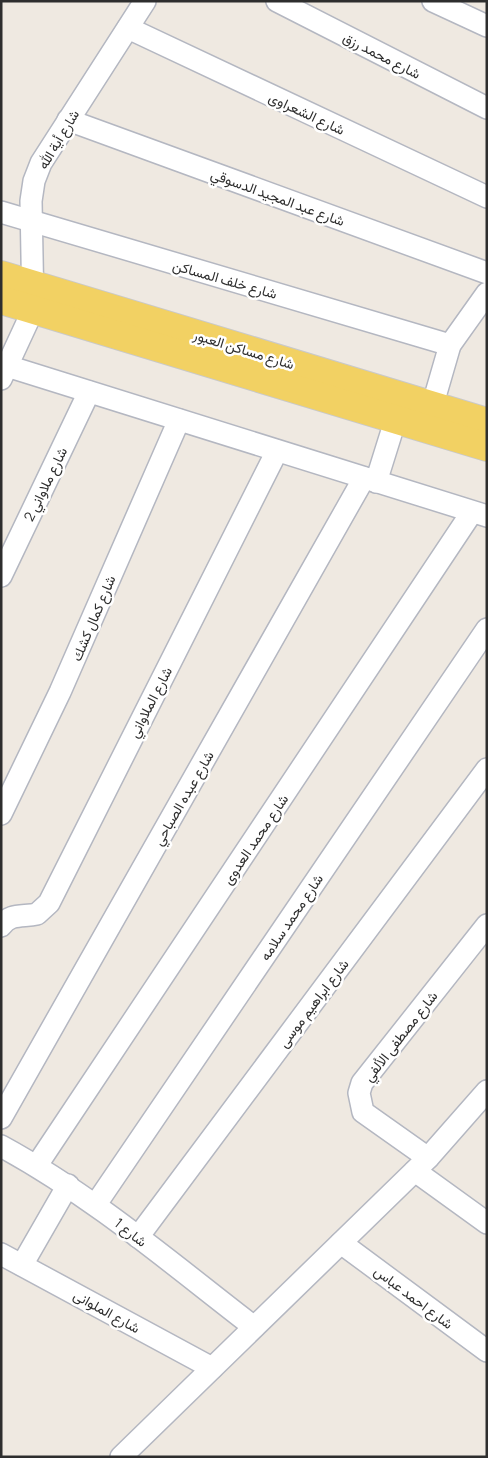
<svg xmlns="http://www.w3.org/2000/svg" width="488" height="1458" font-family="Manrope,Vazirmatn,sans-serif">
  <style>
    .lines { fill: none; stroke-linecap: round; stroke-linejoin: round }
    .street-casing { stroke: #b4b7c1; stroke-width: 24 }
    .primary-casing { stroke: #c9c9c9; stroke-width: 30 }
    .street { stroke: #fff; stroke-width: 21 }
    .primary { stroke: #f2d163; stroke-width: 28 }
    .labels { text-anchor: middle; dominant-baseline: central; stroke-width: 5; stroke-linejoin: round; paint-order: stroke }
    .street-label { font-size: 14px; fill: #2e2e2e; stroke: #fff }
  </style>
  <rect width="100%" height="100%" fill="#efe9e1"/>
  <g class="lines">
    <defs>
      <g id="street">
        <polyline points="277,1 487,108"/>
        <polyline points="433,1 487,26"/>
        <polyline points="128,28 487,197"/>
        <polyline points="68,120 487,273"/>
        <polyline points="1,212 450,345"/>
        <polyline points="7,366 487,516"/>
        <polyline points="1,379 33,310 31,201 34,181 41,163 145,1"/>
        <polyline points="432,407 450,345 487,293"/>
        <polyline points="376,482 396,418"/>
        <polyline points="1,576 89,392"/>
        <polyline points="1,814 60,692 179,420"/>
        <path d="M1,926C10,913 22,917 37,914L49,903L277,451"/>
        <polyline points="1,1118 364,478"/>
        <path d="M1,1146C93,1196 172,1264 254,1327"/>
        <polyline points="428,1158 363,1112 359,1093 362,1083 487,925"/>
        <polyline points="37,1165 472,512"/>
        <polyline points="415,1171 487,1223"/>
        <polyline points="96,1204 487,629"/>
        <polyline points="138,1237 487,769"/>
        <polyline points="341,1243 487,1351"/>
        <polyline points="1,1254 212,1368"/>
        <polyline points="22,1265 68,1185"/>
        <polyline points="121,1457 428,1158 487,1091"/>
      </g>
      <g id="primary">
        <polyline points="1,275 487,422"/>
        <polyline points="1,300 487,447"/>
      </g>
    </defs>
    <use href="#street" class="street-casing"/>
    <use href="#primary" class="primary-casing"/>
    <use href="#street" class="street"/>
    <use href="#primary" class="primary"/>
  </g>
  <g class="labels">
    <g class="street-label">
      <text transform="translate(382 55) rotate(27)">شارع محمد رزق</text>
      <text transform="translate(307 113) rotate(25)">شارع الشعراوى</text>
      <text transform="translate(58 139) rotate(-59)">شارع أية الله</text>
      <text transform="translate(278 197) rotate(20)">شارع عبد المجيد الدسوقي</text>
      <text transform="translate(225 279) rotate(16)">شارع خلف المساكن</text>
      <text transform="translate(244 349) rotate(17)">شارع مساكن العبور</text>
      <text transform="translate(45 484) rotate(-64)">شارع ملاواني 2</text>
      <text transform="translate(93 618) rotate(-67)">شارع كمال كشك</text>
      <text transform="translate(150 702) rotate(-63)">شارع الملاواني</text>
      <text transform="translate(183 798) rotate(-60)">شارع عبده الصباحي</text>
      <text transform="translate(255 839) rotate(-56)">شارع محمد العدوى</text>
      <text transform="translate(291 917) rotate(-56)">شارع محمد سلامه</text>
      <text transform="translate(313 1003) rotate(-53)">شارع ابراهيم موسى</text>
      <text transform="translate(400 1036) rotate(-52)">شارع مصطفى الألفي</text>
      <text transform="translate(131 1232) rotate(38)">شارع 1</text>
      <text transform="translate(414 1297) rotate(37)">شارع احمد عباس</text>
      <text transform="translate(107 1311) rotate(29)">شارع الملوانى</text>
    </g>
  </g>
  <rect width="488" height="1458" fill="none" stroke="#2e2e2e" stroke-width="5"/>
</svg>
